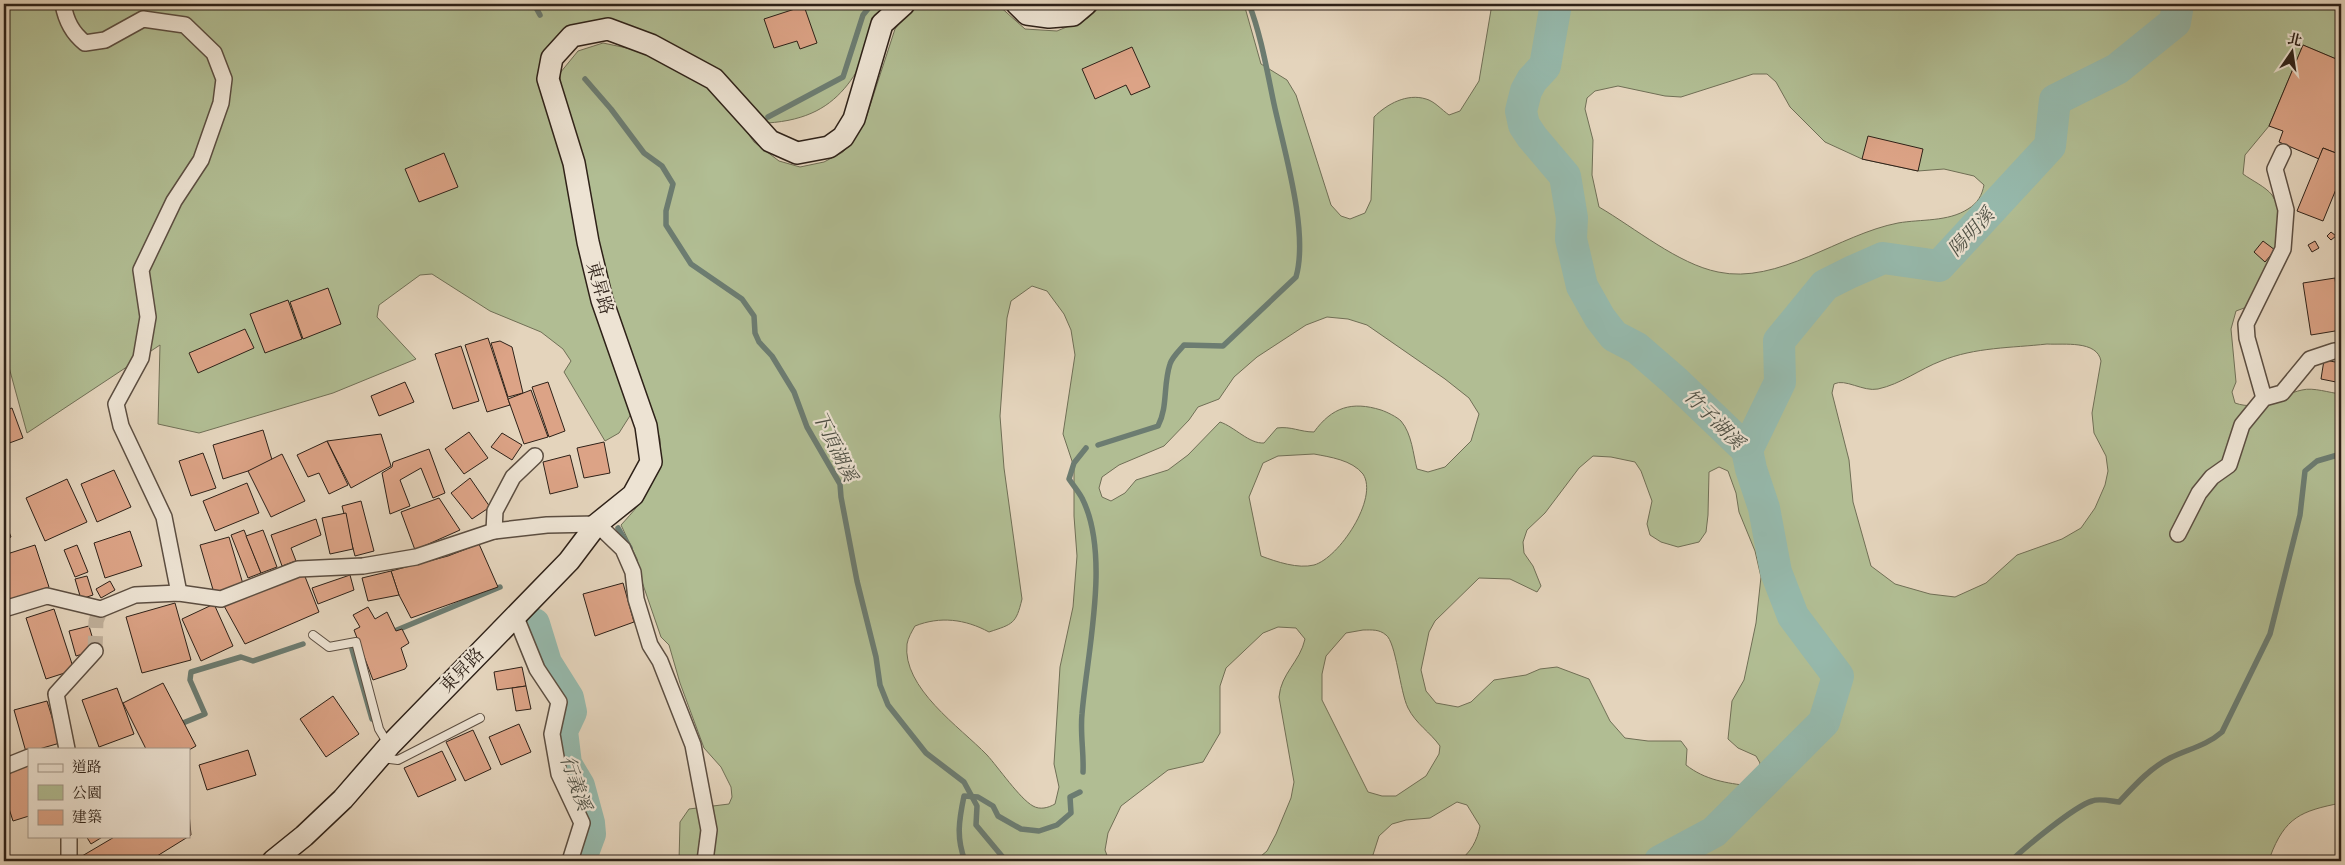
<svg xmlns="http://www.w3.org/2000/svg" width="2345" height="865" font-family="'IM FELL Great Primer','Noto Serif TC',serif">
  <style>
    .green { fill: #b1bd93; stroke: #706f56; fill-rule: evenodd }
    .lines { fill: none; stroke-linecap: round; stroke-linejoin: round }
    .stream { stroke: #6c7c71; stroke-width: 5.5 }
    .river { stroke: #96b9ac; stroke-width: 32 }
    .building { fill: #dca386; stroke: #2e2118 }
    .street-tunnel { stroke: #c0b09b; stroke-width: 15; stroke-dasharray: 15 8; stroke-linecap: butt }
    .lane-casing { stroke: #5c4e41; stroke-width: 10 }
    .street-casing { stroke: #5c4e41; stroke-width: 18 }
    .secondary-casing { stroke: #2e2118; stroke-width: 24 }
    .lane { stroke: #ede3d3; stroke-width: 8 }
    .street { stroke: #ede3d3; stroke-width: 15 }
    .secondary { stroke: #ede3d3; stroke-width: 21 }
    .labels { text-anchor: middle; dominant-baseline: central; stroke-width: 4.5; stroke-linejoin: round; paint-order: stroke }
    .street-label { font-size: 18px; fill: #2e2118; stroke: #ede3d3 }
    .water-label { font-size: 19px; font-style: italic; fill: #4d4f44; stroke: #ede3d3 }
  </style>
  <rect width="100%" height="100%" fill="#e4d4bc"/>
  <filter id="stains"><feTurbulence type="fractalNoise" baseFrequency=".004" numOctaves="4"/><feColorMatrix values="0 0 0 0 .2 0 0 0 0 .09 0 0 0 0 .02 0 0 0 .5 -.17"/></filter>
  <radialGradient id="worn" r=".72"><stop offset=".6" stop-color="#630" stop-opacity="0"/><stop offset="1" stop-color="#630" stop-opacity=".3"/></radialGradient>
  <g class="green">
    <path d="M4,4H891C859,66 848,118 767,123L627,30L550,48L633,411L619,433L605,441L564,372L571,361L563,349L541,332L490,311L432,274L420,275L379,305L377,317L416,359L333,393L199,433L158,424L160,345L27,433L4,349Z"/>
    <path d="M914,4H997L1025,29L1057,31L1088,18L1103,4H1244L1261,64L1287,80L1296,95L1331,205L1341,216L1350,219L1365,213L1371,200L1374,117C1387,104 1407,93 1426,99C1434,101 1442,110 1449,115L1460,111L1479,81L1492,4H2341V61L2303,45L2269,126L2245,155L2243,174C2251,180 2266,187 2272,195C2295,229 2262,277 2247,307L2236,311L2231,329L2236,382L2232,392L2235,403C2260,412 2279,395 2302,390C2313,387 2330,393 2341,394V803C2301,811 2285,817 2270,857L2272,861H1459C1471,852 1477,841 1480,826L1467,805L1457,802L1430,818L1406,820L1392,824L1379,836L1371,861H1255L1267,851L1276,834L1291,798L1294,782L1279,697C1281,673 1300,662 1305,639L1296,628L1278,627L1263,633L1226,668L1220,686V733L1203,762L1168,770L1121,806L1108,833L1105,850L1109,861H679L680,822L689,809L729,804L732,797L731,787L721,767L704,748L680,683L669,645L661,637L640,576L637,559L621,525C645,499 663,476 660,439L604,274L561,88L560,73L578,51L603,43L660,55L721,95L754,142L779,161L800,167L824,162L843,152L854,140L866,118L895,29ZM1753,74H1767L1776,82L1790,107L1825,142L1862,159L1918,171L1944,169L1974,176L1984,185C1982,195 1978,203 1968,209C1948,222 1921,219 1898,223C1840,234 1778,285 1718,272C1678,264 1635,228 1599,207L1592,175L1593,140L1585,109L1587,98L1595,91L1618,86L1665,96L1681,97ZM1032,286L1047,291L1064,314L1071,330L1075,355L1063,434L1074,467V516L1077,556L1073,607L1060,667L1054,764L1059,787L1055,804C1048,808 1040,810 1033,806C1020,799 998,767 987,755C960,727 902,688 907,644C908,638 912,631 915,626C940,616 965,619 989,632C1013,624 1016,624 1022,599L1004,468L1000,416L1007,318L1011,301ZM1327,317L1348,319L1367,325L1445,379L1469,398L1479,414L1471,441L1445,467L1428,472L1417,469C1413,454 1412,434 1401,421C1397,417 1387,412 1381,410C1352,401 1332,407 1314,432C1300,432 1291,426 1277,428L1264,443C1249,444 1235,427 1220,422L1188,455L1168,470L1136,480L1125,493L1111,501L1102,497L1099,488L1102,477L1119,465L1164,446L1189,420L1198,407L1219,399L1234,377L1257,357L1306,325ZM2047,344C2064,345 2097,340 2101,361L2092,413L2094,433L2106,456L2108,471L2105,485L2095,508L2081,528L2062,539L2017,555L1986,583L1955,597L1930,594L1895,584L1871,566L1853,502L1849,460L1832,393L1834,384C1845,378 1863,392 1878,389C1901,384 1920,369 1941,361C1975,347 2012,348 2047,344ZM1314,454C1330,457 1352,460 1363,474C1379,498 1339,558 1314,565C1298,569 1277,562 1261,556L1249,497L1263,463L1278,456ZM1593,456L1611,457L1635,462L1641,471L1652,501L1647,524L1650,535L1661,542L1678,547L1699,542L1706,532L1708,515L1709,472L1719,467L1728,471L1736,493L1739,512L1755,551L1761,577L1756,623L1744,680L1732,701L1728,739L1738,748L1756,756L1760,763L1757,776L1750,786C1726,783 1705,780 1686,765L1687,749L1681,741H1648L1625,738L1610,721L1589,679L1557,667L1540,669L1526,675L1494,680L1471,702L1458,707L1436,703L1426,691L1421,670L1429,632L1435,621L1479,578L1510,579L1537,592L1541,586L1533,566L1524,553L1523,542L1527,530L1545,513L1579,468ZM1363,630C1372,630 1379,629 1386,635C1396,642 1400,692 1408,708C1416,724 1430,732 1440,746L1439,754L1426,776L1396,796H1382L1368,792L1322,700V674L1326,656L1346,633Z"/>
  </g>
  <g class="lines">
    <g class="stream">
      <polyline points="534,4 540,15"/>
      <polyline points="585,79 611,109 644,153 662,166 673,184 666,211 666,225 691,264 742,299 754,316 755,333 759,342 772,356 794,392 807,427 840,484 841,497 857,581 876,657 880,685 888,705 926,753 964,782 977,806 976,825 1006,861"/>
      <polyline points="768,117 843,77 863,15 872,4"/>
      <path d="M1098,445L1158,426C1168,407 1163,385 1170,364C1172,357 1180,350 1184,345L1223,346L1296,277C1309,232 1284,150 1274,104C1267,71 1261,35 1249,4"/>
      <polyline points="618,528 630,548"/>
      <polyline points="397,630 500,587"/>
      <polyline points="352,649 372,719"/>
      <polyline points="178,725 205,714 190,680 191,672 241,657 253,661 303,644"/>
      <path d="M1083,772C1084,753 1080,733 1082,714C1087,652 1111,555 1082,498C1078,491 1073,485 1069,479L1074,463L1086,448"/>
      <polyline points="295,861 296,855"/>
      <path d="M965,861C956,838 959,820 964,796L978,797L993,806L998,816L1021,829L1039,831L1057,825L1071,813L1070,797L1080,792"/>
      <path d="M2011,861C2024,848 2075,806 2092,801C2099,798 2111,801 2119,802C2134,786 2150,768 2170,758C2188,749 2206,746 2222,732L2270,634L2300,515L2305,471L2317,461L2341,454"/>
    </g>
    <g class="river">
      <polyline points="1556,4 1545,66 1532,80 1526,91 1521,111 1524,125 1532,137 1565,176 1572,218 1571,239 1582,286 1600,318 1614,336 1637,348 1675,381 1747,450 1751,469 1764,508 1776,572 1793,616 1838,676 1824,722 1714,832 1660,861"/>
      <polyline points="1747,450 1780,382 1779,341 1825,285 1851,272 1883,258 1939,266 2050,146 2055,100 2117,69 2175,22 2178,4"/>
      <polyline points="534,624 546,663 568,698 571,712 562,731 566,764 579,786 589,823 590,834 580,861"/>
    </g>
  </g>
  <g class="building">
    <polygon points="804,6 817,43 800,49 797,41 774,48 764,19"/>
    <polygon points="2303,45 2341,61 2341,155 2323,148 2319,159 2279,142 2283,131 2269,126"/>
    <polygon points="1132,47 1150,87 1131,95 1126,85 1095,99 1082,69"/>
    <polygon points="1868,136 1923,149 1918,171 1862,159"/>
    <polygon points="2323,148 2341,155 2341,177 2323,221 2297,211"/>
    <polygon points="444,153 458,187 419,202 405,169"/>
    <polygon points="2331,232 2336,236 2331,240 2327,236"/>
    <polygon points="2263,241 2275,250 2265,262 2254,252"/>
    <polygon points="2315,241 2319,248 2312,252 2308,245"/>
    <polygon points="2335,278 2341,330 2311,335 2303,283"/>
    <polygon points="328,288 341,324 303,339 290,302"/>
    <polygon points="288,300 302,339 265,353 250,314"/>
    <polygon points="245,329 254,348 198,373 189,353"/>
    <polygon points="488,338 510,405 487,412 465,345"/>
    <polygon points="500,341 512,347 523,393 508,397 491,343"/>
    <polygon points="461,346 479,401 453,409 435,354"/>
    <polygon points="2324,360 2341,363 2341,383 2321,379"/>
    <polygon points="405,382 414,402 379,416 371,396"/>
    <polygon points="548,382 565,431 549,437 532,387"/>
    <polygon points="531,390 548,437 524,444 508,399"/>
    <polygon points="12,408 23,438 4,445 4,411"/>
    <polygon points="263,430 273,463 223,479 213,445"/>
    <polygon points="469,432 488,458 464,474 445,449"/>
    <polygon points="502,433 522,445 512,460 491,447"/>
    <polygon points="381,434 391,466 351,488 327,441"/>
    <polygon points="327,441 348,485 329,494 319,473 308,477 297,455"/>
    <polygon points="604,442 610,473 584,478 577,448"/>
    <polygon points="429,449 445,493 433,498 421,468 400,480 410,506 390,514 382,473 392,467 393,462"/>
    <polygon points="203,453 216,488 191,496 179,461"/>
    <polygon points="282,454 305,501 271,517 248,471"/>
    <polygon points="570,455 578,487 550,494 543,462"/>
    <polygon points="114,470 131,507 97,522 81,484"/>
    <polygon points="470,478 490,507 472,519 451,493"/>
    <polygon points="67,479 87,522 45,541 26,498"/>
    <polygon points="247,483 259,513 215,531 203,501"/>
    <polygon points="439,498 460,530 415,550 401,512"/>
    <polygon points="361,501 374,551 355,556 342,506"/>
    <polygon points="346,513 353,549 330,554 322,518"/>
    <polygon points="4,519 11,537 4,540"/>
    <polygon points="316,519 321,535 291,548 296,561 282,566 271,535"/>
    <polygon points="244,530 261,573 248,578 231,535"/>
    <polygon points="263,530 277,567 261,573 246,536"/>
    <polygon points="130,531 142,566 105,578 94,543"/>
    <polygon points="229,537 243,584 214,593 200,545"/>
    <polygon points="479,544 498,587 411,618 399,595 391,571 448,556"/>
    <polygon points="35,545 49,587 8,600 4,587 4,555"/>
    <polygon points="77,545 88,572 75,577 64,550"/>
    <polygon points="391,571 399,595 368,601 362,578"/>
    <polygon points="304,574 319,612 245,644 223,604"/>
    <polygon points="350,575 354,590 318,604 312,588"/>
    <polygon points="87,576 93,595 81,599 75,579"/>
    <polygon points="110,581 115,590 101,598 96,589"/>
    <polygon points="623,583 634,622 595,636 583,594"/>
    <polygon points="175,603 191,660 142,673 126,617"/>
    <polygon points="214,604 233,646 201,661 182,619"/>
    <polygon points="368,607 375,619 387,612 396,631 402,629 409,643 401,648 407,666 405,669 373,680 354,630 360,627 353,615"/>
    <polygon points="54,609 74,670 46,679 26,618"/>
    <polygon points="89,626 96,650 76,656 69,631"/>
    <polygon points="522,667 526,686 497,690 494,672"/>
    <polygon points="163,683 196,746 189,750 146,749 123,703"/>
    <polygon points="526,686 531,709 516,711 512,688"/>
    <polygon points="117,688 134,734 99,747 82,700"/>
    <polygon points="333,696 359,734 326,757 300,719"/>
    <polygon points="47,701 60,743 39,749 29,749 26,752 14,710"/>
    <polygon points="519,724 531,752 501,765 489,737"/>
    <polygon points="473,730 491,769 465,781 446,742"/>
    <polygon points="248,750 256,775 207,790 199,765"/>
    <polygon points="442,751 456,780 418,797 404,768"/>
    <polygon points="29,761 29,816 13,821 4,793 4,769"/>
    <polygon points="189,813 191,835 149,861 78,861 77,859 116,836 189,836"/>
    <polygon points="86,836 104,836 91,844"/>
  </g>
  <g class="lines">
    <polyline class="street-tunnel" points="95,651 96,621 101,609"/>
    <defs>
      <g id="lane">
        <polyline points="313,635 329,647 356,642 379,729 388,744"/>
        <polyline points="381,758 398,760 480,718"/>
      </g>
      <g id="street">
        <path d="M63,4C66,21 72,33 85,43L105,40L143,19L185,25L214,53L224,79L221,103L201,160L174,201L141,270L148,317L141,358L116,404L121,426L164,517L179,593"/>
        <polyline points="2264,398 2247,338 2246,324 2283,249 2286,210 2275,169 2283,152"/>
        <polyline points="494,531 495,511 513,477 535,456"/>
        <polyline points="2178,534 2199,493 2212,477 2229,465 2242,425 2264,398 2282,393 2310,359 2334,351 2341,351"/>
        <polyline points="4,609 47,596 101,609 135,595 179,593 221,599 298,569 363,566 416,557 494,531 547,525 597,524 623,549 633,572 636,599 650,645 660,661 693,745 709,830 705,861"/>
        <polyline points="515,615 537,669 559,702 552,734 559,774 582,823 570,861"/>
        <polyline points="67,749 56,694 95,651"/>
        <polyline points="4,767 29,757"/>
        <polyline points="69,861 69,836"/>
      </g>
      <g id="secondary">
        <polyline points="1017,4 1027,14 1049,17 1073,15 1086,4"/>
        <polyline points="273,861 304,836 343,799 389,746 569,561 597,524 633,495 651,462 646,426 602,300 588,242 574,163 548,79 552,58 572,36 608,29 651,45 714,79 770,141 797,153 829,147 843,137 854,119 882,24 904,4"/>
      </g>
    </defs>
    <use href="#lane" class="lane-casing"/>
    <use href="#street" class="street-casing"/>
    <use href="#secondary" class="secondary-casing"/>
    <use href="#lane" class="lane"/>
    <use href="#street" class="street"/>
    <use href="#secondary" class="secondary"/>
  </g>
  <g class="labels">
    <g class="street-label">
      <text transform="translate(600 288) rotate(74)">東昇路</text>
      <text transform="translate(462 670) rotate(-46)">東昇路</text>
    </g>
    <g class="water-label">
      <text transform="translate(1971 232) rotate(-47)">陽明溪</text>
      <text transform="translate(1714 419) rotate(45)">竹子湖溪</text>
      <text transform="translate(835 446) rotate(64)">下頂湖溪</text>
      <text transform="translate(576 783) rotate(71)">行義溪</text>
    </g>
  </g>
  <rect width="2345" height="865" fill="none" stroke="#e4d4bc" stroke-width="20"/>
  <rect x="5" y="5" width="2335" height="855" fill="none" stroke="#2e2118" stroke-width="2.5"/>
  <rect x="10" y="10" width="2325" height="845" fill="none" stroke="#2e2118"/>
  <rect x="28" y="748" width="162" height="90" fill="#ede3d3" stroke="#a19588"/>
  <rect x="38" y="764" width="25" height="8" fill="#ede3d3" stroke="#a19588"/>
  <text x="72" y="772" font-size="15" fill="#2e2118">道路</text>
  <rect x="38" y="785" width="25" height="15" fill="#b1bd93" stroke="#a19588"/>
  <text x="72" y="798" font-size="15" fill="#2e2118">公園</text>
  <rect x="38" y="810" width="25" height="15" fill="#dca386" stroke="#a19588"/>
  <text x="72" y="822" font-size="15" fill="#2e2118">建築</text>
  <g transform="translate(2292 52) rotate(13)" stroke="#ede3d3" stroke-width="4" paint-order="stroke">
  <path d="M0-4L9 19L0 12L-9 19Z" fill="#2e2118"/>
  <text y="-8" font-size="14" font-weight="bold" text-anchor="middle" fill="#2e2118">北</text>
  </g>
  <rect width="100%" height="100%" filter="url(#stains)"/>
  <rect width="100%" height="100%" fill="url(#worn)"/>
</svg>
